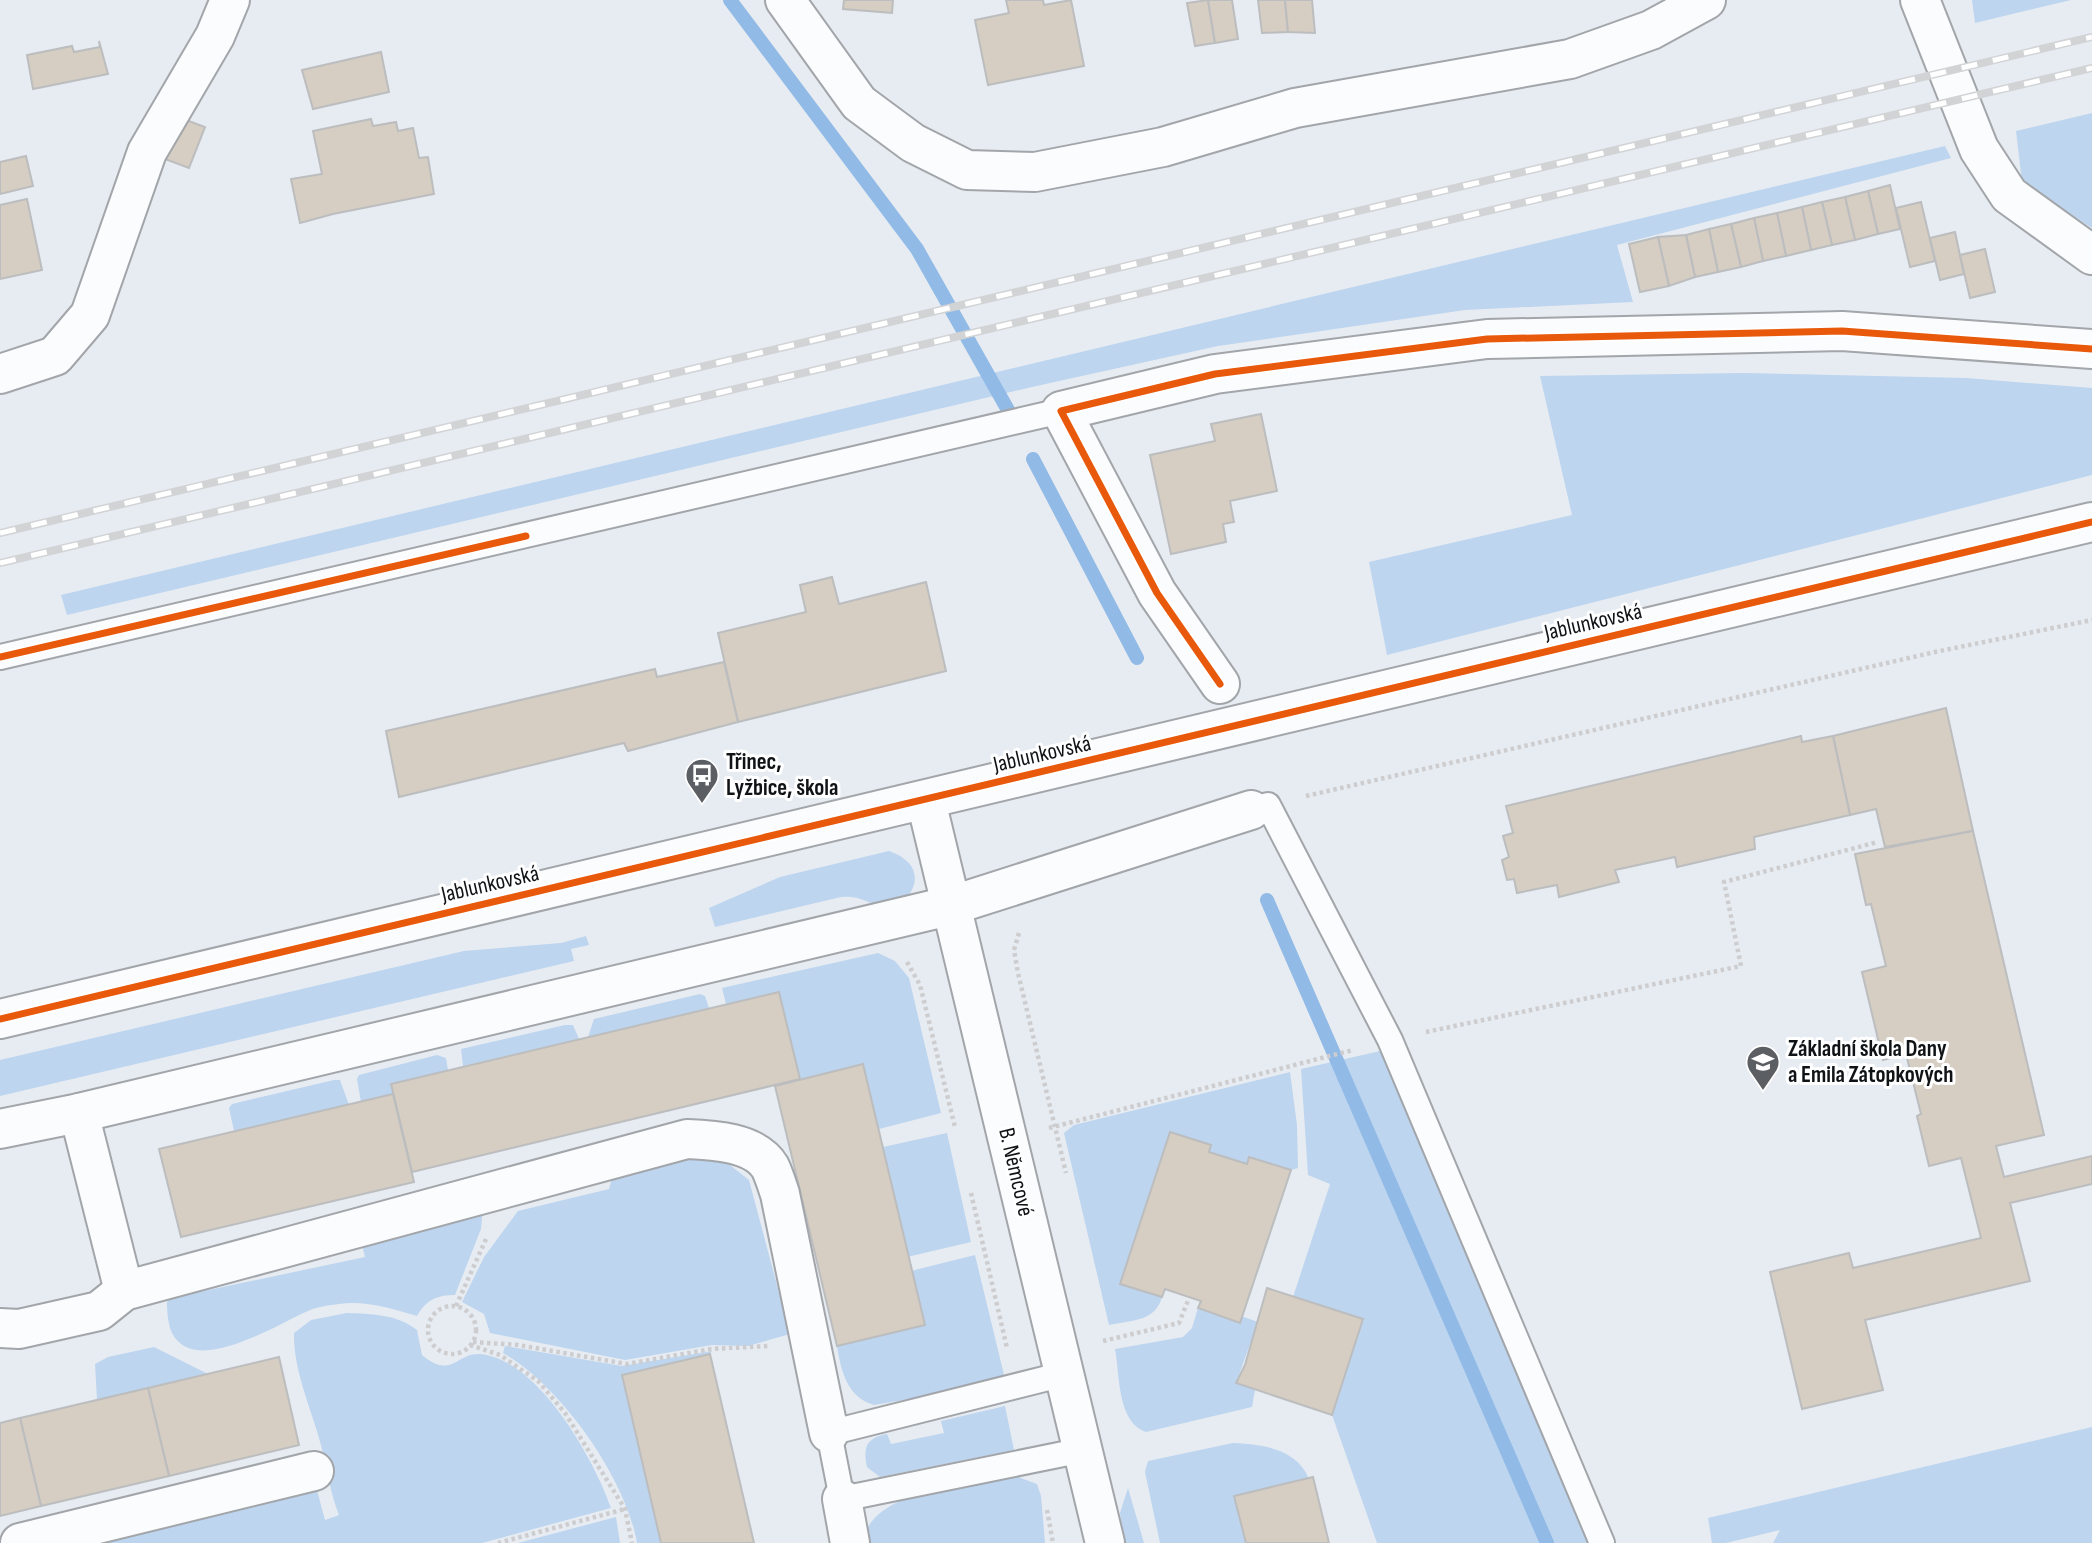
<svg xmlns="http://www.w3.org/2000/svg" width="2092" height="1543" font-family="'Sofia Sans Condensed',sans-serif">
  <style>
    .green { fill: #bdd5ef }
    .lines { fill: none; stroke-linecap: round; stroke-linejoin: round }
    .stream { stroke: #91bae6; stroke-width: 14 }
    .building { fill: #d6cdc3; stroke: #bcbdbe; stroke-width: 2 }
    .service-casing { stroke: #a2a5a9; stroke-width: 28 }
    .minor-casing { stroke: #a2a5a9; stroke-width: 42 }
    .secondary-casing { stroke: #a2a5a9; stroke-width: 42 }
    .path { stroke: #cdcdcf; stroke-width: 4.5; stroke-dasharray: 3.5 3.5; stroke-linecap: butt }
    .service { stroke: #fbfcfd; stroke-width: 24 }
    .minor { stroke: #fbfcfd; stroke-width: 38 }
    .secondary { stroke: #fbfcfd; stroke-width: 38 }
    .rail-casing { stroke: #d2d3d5; stroke-width: 8 }
    .rail { stroke: #fff; stroke-width: 5; stroke-dasharray: 16; stroke-linecap: butt }
    .cycleway-casing { stroke: #fff; stroke-width: 11 }
    .cycleway { stroke: #e8590c; stroke-width: 7 }
    .labels { text-anchor: middle; dominant-baseline: central; stroke-width: 6; stroke-linejoin: round; paint-order: stroke }
    .street-label { font-size: 23px; fill: #101316; stroke: #fff }
    .poi-label { font-size: 23px; font-weight: bold; fill: #101316; stroke: #fff; text-anchor: start }
  </style>
  <rect width="100%" height="100%" fill="#e7ecf2"/>
  <g class="green">
    <polygon points="1972,0 2071,0 1975,23"/>
    <polygon points="2092,113 2092,228 2022,182 2016,131"/>
    <polygon points="1945,146 1951,158 1617,245 1633,302 1465,310 1218,346 1032,387 67,615 61,595"/>
    <polygon points="1744,373 1966,378 2092,388 2092,475 1387,655 1369,562 1572,515 1540,376"/>
    <path d="M889,851C918,861 923,882 902,904C870,912 870,895 841,897L715,927L709,908L780,877Z"/>
    <polygon points="586,936 589,945 571,949 574,961 0,1096 0,1060 464,951 561,943"/>
    <polygon points="878,953 895,961 909,978 941,1113 879,1129 863,1065 800,1079 779,992 726,1004 722,988"/>
    <polygon points="700,994 705,996 709,1008 588,1037 594,1019"/>
    <polygon points="565,1025 573,1025 579,1039 463,1066 461,1049"/>
    <polygon points="1389,1049 1597,1543 1377,1543 1332,1415 1362,1319 1293,1297 1330,1184 1308,1175 1301,1069"/>
    <polygon points="437,1055 446,1058 448,1070 391,1084 393,1094 361,1102 357,1079 359,1075"/>
    <path d="M1290,1072L1297,1125L1298,1168L1291,1170L1250,1157L1247,1164L1209,1152L1211,1145L1170,1132L1120,1284L1162,1297C1155,1322 1132,1320 1109,1325L1064,1133L1074,1125Z"/>
    <polygon points="334,1080 340,1080 349,1105 234,1131 229,1108 232,1104"/>
    <polygon points="947,1133 971,1242 907,1257 883,1147"/>
    <polygon points="687,1154 721,1158 749,1180 790,1334 748,1346 712,1345 625,1360 490,1333 484,1314 462,1302 484,1257 518,1211 609,1189 614,1171"/>
    <path d="M483,1206L481,1229L455,1295C437,1295 426,1300 417,1316C393,1309 365,1300 339,1304C329,1305 317,1307 308,1311C279,1323 195,1378 172,1333C168,1324 167,1312 167,1302L171,1298L365,1257L361,1241Z"/>
    <path d="M975,1255L1005,1379L974,1388L874,1405C847,1397 841,1371 837,1346L924,1325L911,1271Z"/>
    <path d="M1198,1308L1239,1323L1241,1316L1258,1322L1236,1383L1255,1390L1252,1407L1146,1432C1117,1422 1120,1376 1115,1349L1183,1337L1192,1328Z"/>
    <path d="M347,1313C371,1314 397,1314 417,1330L422,1355C452,1380 457,1352 480,1354C538,1359 594,1459 611,1508L482,1543H71L315,1483L325,1520L339,1515C331,1495 328,1474 323,1453C314,1414 293,1373 294,1333L311,1320Z"/>
    <path d="M505,1346L622,1366L712,1351L710,1354L622,1375L661,1543H637C626,1478 560,1385 503,1353Z"/>
    <polygon points="154,1347 208,1374 97,1400 95,1364 108,1357"/>
    <path d="M1005,1406L1014,1450L880,1477L867,1467C863,1447 866,1438 887,1434L891,1444L944,1433L941,1421Z"/>
    <polygon points="2092,1427 2092,1543 1773,1543 1780,1530 1726,1543 1712,1543 1708,1518"/>
    <path d="M1233,1443C1262,1444 1297,1449 1309,1479L1235,1496L1246,1543H1160L1145,1472L1148,1461Z"/>
    <path d="M1015,1476L1037,1484L1041,1496L1045,1543H861C875,1487 966,1485 1015,1476Z"/>
    <polygon points="1128,1488 1144,1543 1124,1543 1120,1513"/>
    <polygon points="616,1517 620,1543 518,1543"/>
  </g>
  <g class="lines">
    <g class="stream">
      <polyline points="730,0 917,249 1008,410"/>
      <polyline points="1033,459 1137,658"/>
      <polyline points="1267,900 1547,1543"/>
    </g>
  </g>
  <g class="building">
    <polygon points="844,0 893,0 892,13 843,9"/>
    <polygon points="1006,0 1043,0 1044,5 1071,0 1084,66 988,85 975,20 1009,13"/>
    <polygon points="1208,0 1215,43 1195,46 1187,3"/>
    <polygon points="1208,0 1232,0 1238,39 1215,43"/>
    <polygon points="1258,0 1285,0 1288,32 1262,33"/>
    <polygon points="1285,0 1312,0 1315,33 1288,32"/>
    <polygon points="99,41 108,74 33,89 27,55 72,46 74,52 100,47"/>
    <polygon points="381,52 389,92 313,109 302,70"/>
    <polygon points="178,117 205,127 189,168 162,158"/>
    <polygon points="371,119 373,126 396,122 398,131 413,128 419,158 428,157 434,194 333,214 300,223 291,179 322,174 313,131"/>
    <polygon points="26,156 33,186 0,194 0,162"/>
    <polygon points="1890,185 1900,229 1878,234 1868,191"/>
    <polygon points="1868,191 1878,234 1855,240 1845,197"/>
    <polygon points="1845,197 1855,240 1832,245 1822,202"/>
    <polygon points="27,199 42,270 0,279 0,205"/>
    <polygon points="1822,202 1832,245 1811,250 1802,207"/>
    <polygon points="1921,202 1935,261 1910,267 1896,208"/>
    <polygon points="1802,207 1811,250 1786,256 1777,213"/>
    <polygon points="1777,213 1786,256 1763,261 1754,218"/>
    <polygon points="1754,218 1763,261 1741,267 1731,224"/>
    <polygon points="1731,224 1741,267 1718,272 1709,229"/>
    <polygon points="1709,229 1718,272 1695,277 1686,235"/>
    <polygon points="1955,232 1964,274 1940,280 1930,238"/>
    <polygon points="1686,235 1695,277 1669,286 1658,237"/>
    <polygon points="1658,237 1669,286 1640,292 1629,244"/>
    <polygon points="1985,249 1995,292 1970,298 1960,255"/>
    <polygon points="1261,414 1277,491 1230,501 1234,522 1223,524 1226,542 1171,554 1150,455 1215,441 1211,424"/>
    <polygon points="832,577 839,604 926,582 946,671 738,722 718,633 806,612 800,585"/>
    <polygon points="724,662 738,722 628,751 624,743 399,797 386,731 655,669 657,677"/>
    <polygon points="1946,708 1973,831 1885,847 1876,809 1850,815 1833,736"/>
    <polygon points="1801,736 1802,742 1833,736 1850,815 1754,837 1755,849 1677,867 1675,857 1615,870 1619,882 1559,897 1557,885 1517,893 1514,879 1507,880 1502,860 1509,857 1503,836 1513,833 1506,806"/>
    <polygon points="1973,831 2044,1135 1996,1146 2004,1177 2092,1156 2092,1184 2010,1203 2030,1281 1865,1320 1883,1390 1802,1409 1770,1272 1849,1253 1853,1268 1981,1238 1961,1158 1929,1166 1917,1116 1921,1114 1906,1054 1883,1060 1862,972 1886,966 1871,904 1866,905 1855,854"/>
    <polygon points="779,992 800,1079 412,1172 391,1084"/>
    <polygon points="863,1064 925,1325 837,1346 775,1086"/>
    <polygon points="393,1094 414,1182 181,1237 159,1149"/>
    <polygon points="1170,1132 1211,1145 1209,1152 1247,1164 1249,1157 1291,1170 1240,1323 1198,1308 1201,1301 1165,1289 1162,1297 1120,1284"/>
    <polygon points="1267,1288 1363,1319 1332,1415 1236,1383 1245,1365"/>
    <polygon points="710,1354 754,1543 661,1543 622,1375"/>
    <polygon points="279,1357 299,1445 169,1476 148,1388"/>
    <polygon points="148,1388 169,1476 41,1506 20,1418"/>
    <polygon points="20,1418 41,1506 0,1516 0,1423"/>
    <polygon points="1313,1477 1329,1543 1246,1543 1234,1496"/>
  </g>
  <g class="lines">
    <defs>
      <g id="service">
        <polyline points="0,657 1061,411"/>
        <polyline points="1251,810 1268,805 1390,1040 1602,1543"/>
        <polyline points="1064,1374 829,1433 842,1499 1083,1450"/>
      </g>
      <g id="minor">
        <polyline points="785,0 859,103 913,143 967,170 1035,172 1163,147 1295,108 1570,59 1651,30 1706,0"/>
        <polyline points="1920,0 1979,149 2009,195 2092,255"/>
        <polyline points="0,374 55,356 90,315 147,152 215,36 230,0"/>
        <polyline points="1220,684 1157,593 1061,411 1215,374 1487,339 1842,331 2092,349"/>
        <polyline points="926,801 1105,1543"/>
        <polyline points="79,1113 124,1291"/>
        <polyline points="0,1129 79,1113 953,905 1251,810"/>
        <path d="M0,1328L19,1329L99,1311L124,1291L687,1139C713,1140 755,1142 770,1167C774,1175 777,1185 780,1194L829,1433"/>
        <polyline points="842,1499 850,1543"/>
        <polyline points="20,1543 314,1471"/>
      </g>
      <polyline id="secondary" points="0,1019 2092,522"/>
    </defs>
    <use href="#service" class="service-casing"/>
    <use href="#minor" class="minor-casing"/>
    <use href="#secondary" class="secondary-casing"/>
    <g class="path">
      <polyline points="1306,796 1935,652 2092,620"/>
      <polyline points="1019,933 1014,950 1018,973 1066,1173"/>
      <polyline points="907,962 920,985 955,1127"/>
      <polyline points="1426,1032 1741,966 1724,882 1878,842"/>
      <polyline points="1049,1128 1353,1050"/>
      <polyline points="971,1193 1007,1348"/>
      <circle cx="452" cy="1330" r="24"/>
      <polyline points="456,1306 486,1239"/>
      <polyline points="1103,1341 1179,1323 1189,1298"/>
      <polyline points="473,1342 518,1345 627,1364 711,1349 768,1346"/>
      <polyline points="470,1345 500,1355 538,1381 565,1413 625,1509 632,1543"/>
      <polyline points="1047,1510 1053,1543"/>
      <polyline points="498,1543 625,1509"/>
    </g>
    <use href="#service" class="service"/>
    <use href="#minor" class="minor"/>
    <use href="#secondary" class="secondary"/>
    <defs>
      <g id="rail">
        <polyline points="0,533 2092,37"/>
        <polyline points="0,563 2092,68"/>
      </g>
    </defs>
    <use href="#rail" class="rail-casing"/>
    <use href="#rail" class="rail"/>
    <defs>
      <g id="cycleway">
        <polyline points="0,657 526,536"/>
        <polyline points="1220,684 1157,593 1061,411 1215,374 1487,339 1842,331 2092,349"/>
        <polyline points="0,1019 2092,522"/>
      </g>
    </defs>
    <use href="#cycleway" class="cycleway-casing"/>
    <use href="#cycleway" class="cycleway"/>
  </g>
  <defs>
    <symbol id="bus-pin" viewBox="-11 -11 22 30"><path d="M0 17L-7.5 6A9.5 9.5 0 1 1 7.5 6Z" fill="#5b5f63" stroke="#fff"/><path d="M-5-6H5V4H4V6H2V4H-2V6H-4V4H-5ZM-3.5-4V0h7V-4ZM-3.5 1.2v1.5H-2V1.2ZM2 1.2v1.5H3.5V1.2Z" fill="#fff"/></symbol>
    <symbol id="school-pin" viewBox="-11 -11 22 30"><path d="M0 17L-7.5 6A9.5 9.5 0 1 1 7.5 6Z" fill="#5b5f63" stroke="#fff"/><path d="M0-5L7-2L0 1L-7-2ZM-4 1L0 2.5L4 1V4Q0 6-4 4Z" fill="#fff"/></symbol>
  </defs>
  <g fill-rule="evenodd">
    <use href="#bus-pin" x="683" y="756" width="38" height="52"/>
    <use href="#school-pin" x="1744" y="1043" width="38" height="52"/>
  </g>
  <g class="labels">
    <g class="street-label">
      <text transform="translate(1593 622) rotate(-13)">Jablunkovská</text>
      <text transform="translate(1042 754) rotate(-13)">Jablunkovská</text>
      <text transform="translate(490 884) rotate(-13)">Jablunkovská</text>
      <text transform="translate(1016 1172) rotate(77)">B. Němcové</text>
    </g>
    <g class="poi-label">
      <text x="726" y="762">Třinec,<tspan x="726" dy="26">Lyžbice, škola</tspan></text>
      <text x="1788" y="1049">Základní škola Dany<tspan x="1788" dy="26">a Emila Zátopkových</tspan></text>
    </g>
  </g>
</svg>
